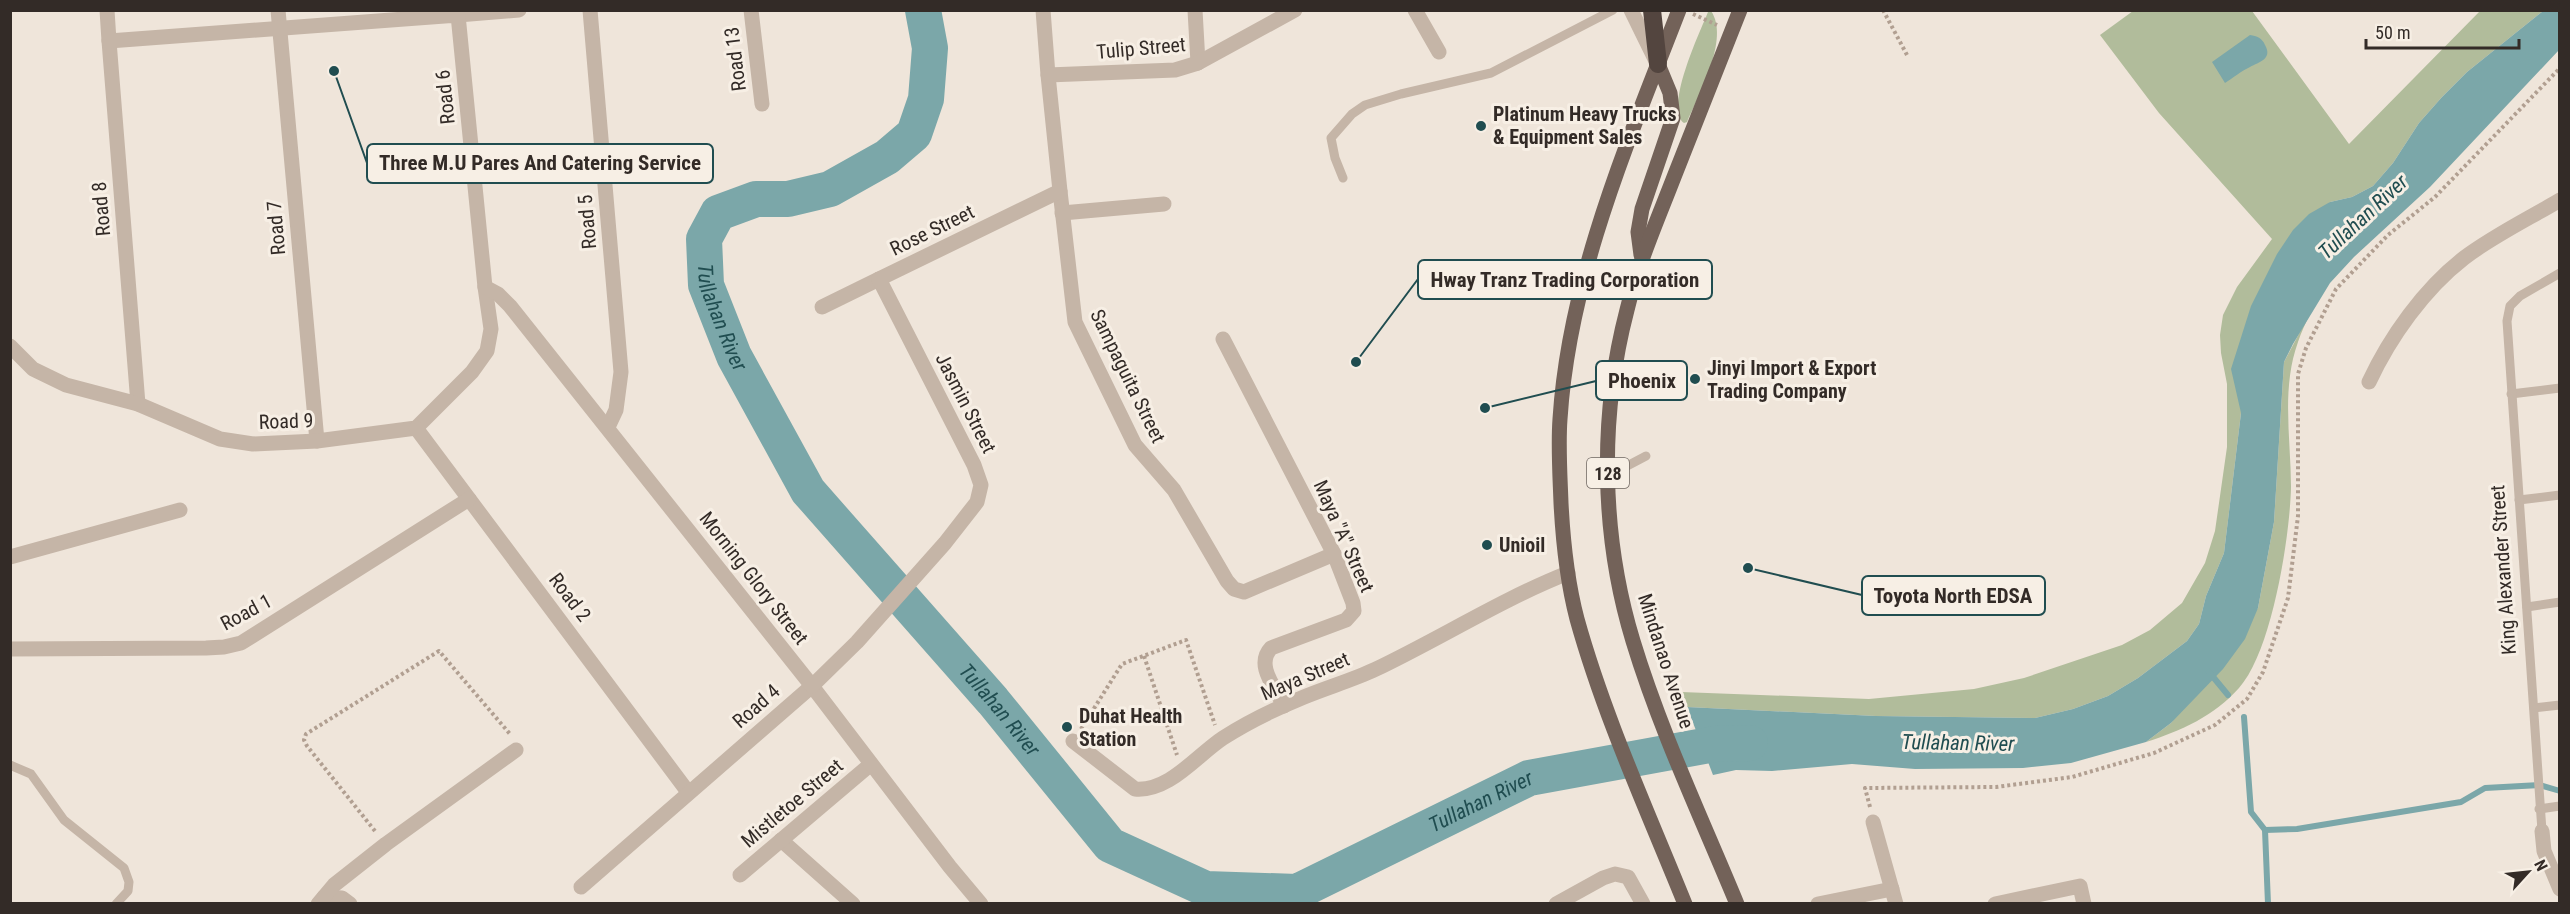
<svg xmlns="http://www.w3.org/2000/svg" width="2570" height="914" font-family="'Roboto Condensed',sans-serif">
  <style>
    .green { fill: #b1bc9b }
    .water { fill: #7ba7a9 }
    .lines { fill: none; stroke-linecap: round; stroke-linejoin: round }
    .stream { stroke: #7ba7a9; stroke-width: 6 }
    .river { stroke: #7ba7a9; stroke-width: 36 }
    .path { stroke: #b19f91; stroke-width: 4; stroke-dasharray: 3 3; stroke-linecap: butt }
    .service { stroke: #c5b5a7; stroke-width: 9 }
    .pedestrian { stroke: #c5b5a7; stroke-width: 15 }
    .minor { stroke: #c5b5a7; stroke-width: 15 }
    .tertiary { stroke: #c5b5a7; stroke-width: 15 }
    .primary { stroke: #736259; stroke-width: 15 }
    .motorway { stroke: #53453f; stroke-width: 18 }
    .poi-dot { fill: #204d50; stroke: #f7efe5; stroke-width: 2 }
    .labels { text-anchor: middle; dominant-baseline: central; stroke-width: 6; stroke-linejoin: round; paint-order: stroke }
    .shield { fill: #f7efe5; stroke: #6e6660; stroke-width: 1.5 }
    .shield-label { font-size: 18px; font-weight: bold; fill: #332b27 }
    .street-label { font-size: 20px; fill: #332b27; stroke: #f7efe5 }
    .poi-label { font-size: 20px; font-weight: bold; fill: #332b27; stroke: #f7efe5; text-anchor: start }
    .water-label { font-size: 21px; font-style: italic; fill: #204d50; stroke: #f7efe5 }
    .leader { fill: none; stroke: #204d50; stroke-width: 2 }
    .callout-dot { fill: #204d50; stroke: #f7efe5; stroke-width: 2 }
    .callout { fill: #f7efe5; stroke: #204d50; stroke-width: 2 }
    .callout-label { font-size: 21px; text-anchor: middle; font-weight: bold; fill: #332b27 }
  </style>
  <rect width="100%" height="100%" fill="#efe5da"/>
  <g class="green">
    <path d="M1711,11C1730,38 1699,95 1687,122L1684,123C1664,108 1700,32 1708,12Z"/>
    <polygon points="2133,11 2252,11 2349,144 2480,11 2543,11 2467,72 2442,97 2419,123 2393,163 2373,186 2352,197 2330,202 2241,413 2224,553 2206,596 2199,624 2187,641 2138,678 2108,696 2073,709 2035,718 1876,716 1687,707 1681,692 1869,699 1974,689 2024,678 2122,645 2150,630 2182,603 2205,563 2215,531 2227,447 2227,384 2221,353 2220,335 2223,315 2237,287 2272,239 2159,113 2100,35"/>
    <path d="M2310,313C2306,323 2301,332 2298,342C2281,389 2291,440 2291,487C2290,536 2272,652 2239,688C2214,716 2181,731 2146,742L2171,723L2258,608L2274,522L2284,362Z"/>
  </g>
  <g class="water">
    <polygon points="2543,11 2559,11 2559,50 2430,187 2354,257 2330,283 2293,344 2284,362 2274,522 2258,608 2245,639 2223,669 2171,723 2146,742 2071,763 2023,768 1915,769 1852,764 1772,771 1736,770 1713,775 1687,707 1876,716 2035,718 2073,709 2108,696 2138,678 2187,641 2199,624 2206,596 2224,553 2241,413 2231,369 2251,306 2277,254 2293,230 2309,214 2330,202 2352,197 2373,186 2393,163 2419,123 2442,97 2467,72"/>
    <path d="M2250,35C2257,36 2262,38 2265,45C2273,59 2259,62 2250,67C2241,71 2233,78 2225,83L2212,62Z"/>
  </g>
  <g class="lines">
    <g class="stream">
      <polyline points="2209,672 2228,695"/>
      <polyline points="2244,717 2251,812 2265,830 2297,829 2461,802 2485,788 2540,785 2560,791"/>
      <polyline points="2265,830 2268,904"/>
    </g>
    <path class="river" id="s1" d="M923,10L930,48L926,99L914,134L887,157L830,189L788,199H756L718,213L704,239L706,285L734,356L808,491L993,701L1110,845L1206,889L1297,892L1529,778L1715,744L1750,743"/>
    <g class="path">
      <polyline points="1883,10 1907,55"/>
      <polyline points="1693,14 1717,25"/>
      <polyline points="1144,656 1177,755"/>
      <polyline points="1081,729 1122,664 1186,640 1215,725"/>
      <polyline points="1870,807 1865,788 1996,787 2072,777 2154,753 2215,725 2247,699 2263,672 2288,598 2298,516 2298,374 2306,348 2336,289 2388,235 2435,197 2560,68"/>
      <polyline points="375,831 307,746 304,740 306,734 439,651 510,734"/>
    </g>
    <g class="service">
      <polyline points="1343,178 1335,158 1331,138 1352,114 1365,105 1401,94 1491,73 1613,10"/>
      <polyline points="2511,394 2560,388"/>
      <polyline points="1608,476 1646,456"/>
      <polyline points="2519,500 2560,495"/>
      <polyline points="2527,607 2560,602"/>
      <polyline points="2534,708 2560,705"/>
      <polyline points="10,765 31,774 64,820 124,868 129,882 128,891 116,904"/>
      <polyline points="2539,809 2560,806"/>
      <polyline points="2542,831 2507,321 2510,306 2520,296 2560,273"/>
    </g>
    <polyline class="pedestrian" points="1062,213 1164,204"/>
    <g class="minor">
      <polyline points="278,10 317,441"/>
      <polyline points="458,10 458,15 519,10"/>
      <polyline points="590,10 621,372 616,410 608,427"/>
      <polyline points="751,10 762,104"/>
      <polyline points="1043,10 1048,75"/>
      <polyline points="1195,10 1198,63"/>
      <polyline points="1415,10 1439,52"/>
      <polyline points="109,41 138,404"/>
      <polyline points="1060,191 1075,322 1135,445 1174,490 1227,581 1234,589 1244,592 1334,554"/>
      <polyline points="822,307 879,279"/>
      <path d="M1223,339L1334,554L1353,603L1354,611L1346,620L1271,648C1255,665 1275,687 1284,706"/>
      <polyline points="10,346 33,369 66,385 138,404 220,439 253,444 317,441 416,428 472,372 487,351 491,329 485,287"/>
      <path d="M2369,382C2390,337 2424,289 2464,258C2493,236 2528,219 2560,200"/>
      <polyline points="416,428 688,792"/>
      <polyline points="10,557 180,510"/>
      <polyline points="10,649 206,648 224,647 241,643 469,499"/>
      <path d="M1073,741L1135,789C1169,792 1196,756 1223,738C1248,722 1277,708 1304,697C1328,687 1353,680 1376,669C1441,638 1502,599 1568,573"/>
      <polyline points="1873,822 1896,904"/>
      <polyline points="2542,831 2544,851 2560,889"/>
      <polyline points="781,840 853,904"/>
      <polyline points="740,875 871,764"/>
      <polyline points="581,887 812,686 950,867 981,904"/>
      <polyline points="324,897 342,898 350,904"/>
      <polyline points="318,904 334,885 386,844 516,750"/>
      <polyline points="1556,904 1603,878 1615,874 1628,877 1643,904"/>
      <polyline points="1818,904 1892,889"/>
      <polyline points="1995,904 2080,886 2084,904"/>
    </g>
    <g class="tertiary">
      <polyline points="107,10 109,41 458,15 485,287 498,294 510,306 812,686 857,642 945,543 977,502 981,485 974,465 879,279 1060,191 1048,75 1175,70 1198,63 1295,10"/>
      <polyline points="1631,10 1655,59"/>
    </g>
    <g class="primary">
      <path d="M1679,10C1628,142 1569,277 1560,419C1558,446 1560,475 1561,503C1563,542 1567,581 1577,619C1604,716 1647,810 1685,904"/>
      <polyline points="1641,255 1638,232 1642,209 1673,118 1670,93 1658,64"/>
      <path d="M1737,904C1701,817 1660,730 1633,641C1601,536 1599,417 1627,310C1638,264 1657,221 1674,177C1696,122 1718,66 1740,10"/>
    </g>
    <polyline class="motorway" points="1652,10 1658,64"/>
  </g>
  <g class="poi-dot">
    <circle cx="1481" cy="126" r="6"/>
    <circle cx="1695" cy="379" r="6"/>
    <circle cx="1487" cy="545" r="6"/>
    <circle cx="1067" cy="727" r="6"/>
  </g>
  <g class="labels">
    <rect class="shield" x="1587" y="458" width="42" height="30" rx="4.5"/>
    <g class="shield-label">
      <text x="1608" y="473">128</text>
    </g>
    <g class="street-label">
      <text transform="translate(1141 48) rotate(-5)">Tulip Street</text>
      <text transform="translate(735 59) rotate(-97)">Road 13</text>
      <text transform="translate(445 97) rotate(-96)">Road 6</text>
      <text transform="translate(101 209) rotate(-95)">Road 8</text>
      <text transform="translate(587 222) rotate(-95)">Road 5</text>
      <text transform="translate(276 228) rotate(-95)">Road 7</text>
      <text transform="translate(932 230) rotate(-26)">Rose Street</text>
      <text transform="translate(1128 376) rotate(64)">Sampaguita Street</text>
      <text transform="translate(966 403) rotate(63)">Jasmin Street</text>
      <text transform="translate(286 421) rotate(-2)">Road 9</text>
      <text transform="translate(1344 536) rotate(66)">Maya "A" Street</text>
      <text transform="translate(2503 570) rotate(-94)">King Alexander Street</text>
      <text transform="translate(754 578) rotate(52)">Morning Glory Street</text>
      <text transform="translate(570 597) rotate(53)">Road 2</text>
      <text transform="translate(246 612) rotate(-28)">Road 1</text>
      <text transform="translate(1666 661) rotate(72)">Mindanao Avenue</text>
      <text transform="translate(1305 676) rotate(-23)">Maya Street</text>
      <text transform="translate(756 706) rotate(-41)">Road 4</text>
      <text transform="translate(792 803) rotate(-40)">Mistletoe Street</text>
    </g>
    <g class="poi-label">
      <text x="1493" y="114">Platinum Heavy Trucks<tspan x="1493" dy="23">&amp; Equipment Sales</tspan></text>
      <text x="1707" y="368">Jinyi Import &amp; Export<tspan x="1707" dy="23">Trading Company</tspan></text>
      <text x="1499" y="545">Unioil</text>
      <text x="1079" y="716">Duhat Health<tspan x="1079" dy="23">Station</tspan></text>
    </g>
    <g class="water-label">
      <text transform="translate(2363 217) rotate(-43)">Tullahan River</text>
      <text stroke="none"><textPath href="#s1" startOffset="454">Tullahan River</textPath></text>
      <text stroke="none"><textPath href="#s1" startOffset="940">Tullahan River</textPath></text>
      <text transform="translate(1958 743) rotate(1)">Tullahan River</text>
      <text stroke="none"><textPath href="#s1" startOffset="1516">Tullahan River</textPath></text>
    </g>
  </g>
  <path class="leader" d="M334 71L367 163M1356 362L1418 279M1485 408L1596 381M1748 568L1862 595"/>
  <g class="callout-dot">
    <circle cx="334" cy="71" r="6"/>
    <circle cx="1356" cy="362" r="6"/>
    <circle cx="1485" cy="408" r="6"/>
    <circle cx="1748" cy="568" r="6"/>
  </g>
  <g class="callout">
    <rect x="367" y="144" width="346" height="39" rx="6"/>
    <rect x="1418" y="260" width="294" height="39" rx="6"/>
    <rect x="1596" y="361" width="91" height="39" rx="6"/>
    <rect x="1862" y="576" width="183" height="39" rx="6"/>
  </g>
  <g class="callout-label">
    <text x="540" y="170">Three M.U Pares And Catering Service</text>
    <text x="1565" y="287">Hway Tranz Trading Corporation</text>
    <text x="1642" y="388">Phoenix</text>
    <text x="1953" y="603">Toyota North EDSA</text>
  </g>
  <rect width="2570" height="914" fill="none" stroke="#332b27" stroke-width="24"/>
  <g transform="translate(2528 872) rotate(63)" stroke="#f7efe5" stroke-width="4.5" paint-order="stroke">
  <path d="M0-4.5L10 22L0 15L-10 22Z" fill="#332b27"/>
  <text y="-9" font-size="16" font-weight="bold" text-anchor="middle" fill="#332b27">N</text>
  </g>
  <path d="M2366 39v9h153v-9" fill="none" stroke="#332b27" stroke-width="3"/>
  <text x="2375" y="39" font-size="18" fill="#332b27" stroke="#f7efe5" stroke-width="4.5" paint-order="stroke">50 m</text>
</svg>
